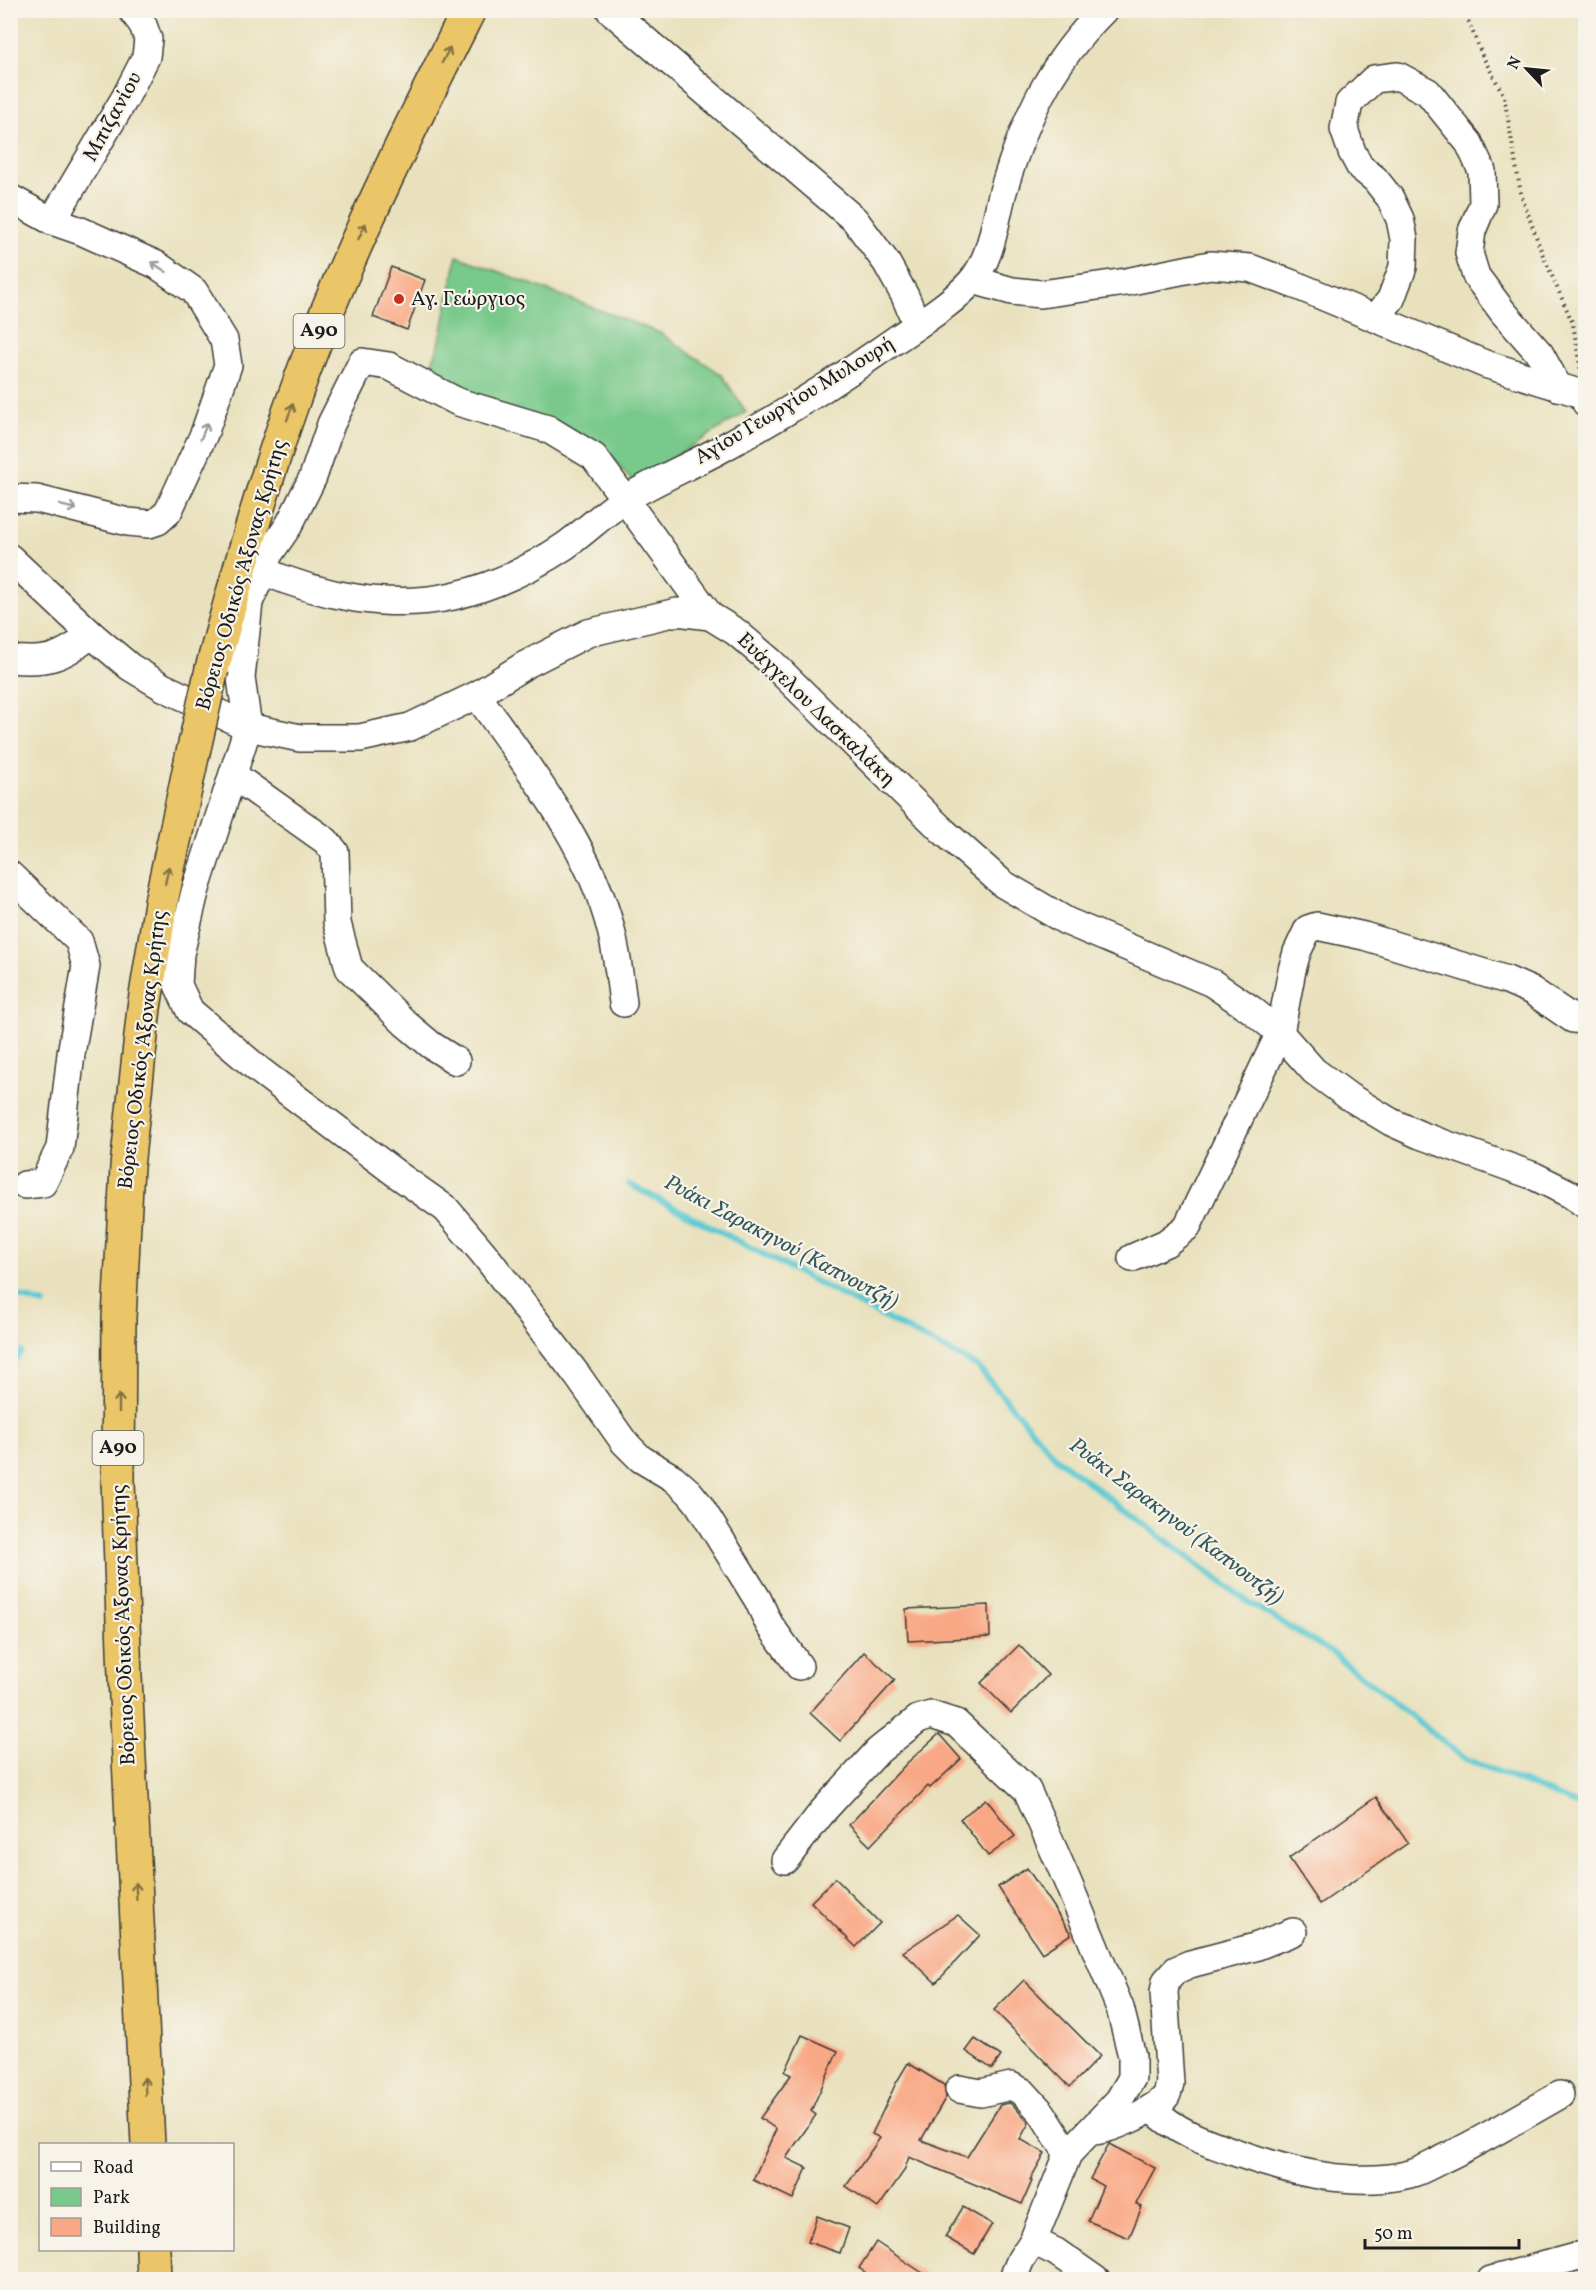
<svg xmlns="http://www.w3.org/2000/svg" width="1596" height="2290" font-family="Vollkorn,serif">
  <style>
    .green { fill: #78c98b; stroke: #4a7254; stroke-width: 1.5 }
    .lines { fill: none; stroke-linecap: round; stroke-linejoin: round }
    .stream { stroke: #5ecad3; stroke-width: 6 }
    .building { fill: #f9a885 }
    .minor-casing { stroke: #3b3a34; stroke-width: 30 }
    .highway-casing { stroke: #3b3a34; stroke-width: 36 }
    .path { stroke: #3b3a34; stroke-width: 4; stroke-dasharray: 1.5 4.5; stroke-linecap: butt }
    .minor { stroke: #fff; stroke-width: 27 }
    .highway { stroke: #ebc669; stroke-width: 33 }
    .highway-bridge-casing { stroke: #3b3a34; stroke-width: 36; stroke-linecap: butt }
    .highway-bridge { stroke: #ebc669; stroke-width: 33 }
    .oneway { stroke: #847142 }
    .oneway2 { stroke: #999 }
    .poi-dot { fill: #c8321e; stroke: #f7f3e8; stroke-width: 2 }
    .labels { text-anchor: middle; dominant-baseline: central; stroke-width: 4.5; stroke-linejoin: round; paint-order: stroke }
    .shield { fill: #f7f3e8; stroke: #5e5c59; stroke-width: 1.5 }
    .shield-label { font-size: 20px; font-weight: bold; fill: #1c1c1c }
    .street-label { font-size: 21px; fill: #1c1c1c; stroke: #f7f3e8 }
    .poi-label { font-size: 21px; fill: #1c1c1c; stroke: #f7f3e8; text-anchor: start }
    .water-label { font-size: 22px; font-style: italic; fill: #33595c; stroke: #f7f3e8 }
  </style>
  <rect width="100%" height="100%" fill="#f7f3e8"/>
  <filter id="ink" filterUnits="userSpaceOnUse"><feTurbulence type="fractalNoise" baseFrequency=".0167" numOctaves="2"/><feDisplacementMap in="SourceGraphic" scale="12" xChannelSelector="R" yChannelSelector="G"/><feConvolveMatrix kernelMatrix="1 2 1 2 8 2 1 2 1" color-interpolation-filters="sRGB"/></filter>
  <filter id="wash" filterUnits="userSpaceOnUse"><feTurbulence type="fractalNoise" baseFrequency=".008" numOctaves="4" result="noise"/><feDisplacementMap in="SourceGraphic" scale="24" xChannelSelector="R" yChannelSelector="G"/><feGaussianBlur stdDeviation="1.35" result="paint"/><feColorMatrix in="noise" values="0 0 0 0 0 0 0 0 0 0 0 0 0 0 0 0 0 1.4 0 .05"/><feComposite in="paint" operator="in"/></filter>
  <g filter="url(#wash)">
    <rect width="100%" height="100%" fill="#e9e1bd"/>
    <polygon class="green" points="457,256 660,333 722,375 746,412 671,459 632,481 605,450 426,377 439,345"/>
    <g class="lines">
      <g class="stream">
        <polyline points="629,1184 977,1366 1056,1458 1248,1602 1331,1652 1464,1758 1586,1808"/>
        <polyline points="10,1294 44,1304"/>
        <polyline points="10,1366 21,1352"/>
      </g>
    </g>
    <g id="blocks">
      <g class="building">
        <polygon points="391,267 425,280 407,330 373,317"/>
        <polygon points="989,1605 990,1637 908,1641 906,1609"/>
        <polygon points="1019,1645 1048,1675 1011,1713 981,1683"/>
        <polygon points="864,1652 895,1680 840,1741 810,1713"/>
        <polygon points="939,1734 961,1759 930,1788 928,1786 870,1846 849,1825 907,1763"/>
        <polygon points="1376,1797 1408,1843 1320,1904 1289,1858"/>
        <polygon points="986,1799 1015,1836 988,1856 960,1819"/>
        <polygon points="1027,1868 1071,1934 1042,1953 998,1887"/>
        <polygon points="835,1878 880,1923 856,1947 811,1902"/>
        <polygon points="958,1915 980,1935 936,1983 903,1952"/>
        <polygon points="1024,1980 1100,2056 1070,2087 994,2010"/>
        <polygon points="802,2035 838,2051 811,2111 816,2115 786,2158 807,2168 793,2199 753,2180 776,2129 760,2118 791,2075 785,2072"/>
        <polygon points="975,2039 1001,2056 992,2069 966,2051"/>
        <polygon points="908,2063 944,2085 946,2097 921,2140 967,2157 1000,2105 1009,2103 1013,2105 1029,2123 1020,2139 1045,2153 1030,2180 1032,2181 1022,2204 909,2157 904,2171 878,2208 846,2186 880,2138 872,2134 896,2083"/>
        <polygon points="1109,2144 1155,2168 1136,2204 1142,2207 1129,2238 1088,2221 1103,2186 1090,2179"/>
        <polygon points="963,2207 992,2224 974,2254 945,2237"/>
        <polygon points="817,2216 849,2228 840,2253 808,2242"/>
        <polygon points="876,2242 933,2280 876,2280 859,2268"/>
      </g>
    </g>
  </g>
  <g filter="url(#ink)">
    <use href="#blocks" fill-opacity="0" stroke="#3b3a34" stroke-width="1.5"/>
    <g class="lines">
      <defs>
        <g id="minor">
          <polyline points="610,10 855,220 886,262 905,296 917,325"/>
          <polyline points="10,198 52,221 81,231 157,265 194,291 224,340 228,365 204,434 168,512 158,521 149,524 128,522 37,499 10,498"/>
          <polyline points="52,221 125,98 146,57 148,39 143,25 132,10"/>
          <polyline points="973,280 1012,291 1041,294 1126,282 1210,265 1250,268 1298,286 1485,364 1585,395 1586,403"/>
          <polyline points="1376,318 1391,299 1403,267 1404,239 1400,219 1390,198 1375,179 1360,167 1352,152 1344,129 1349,103 1374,79 1398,76 1428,92 1469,143 1482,171 1483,204 1472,231 1469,253 1476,276 1503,312 1540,354 1558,387"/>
          <polyline points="10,558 92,635 130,667 163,687 248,727 300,738 360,738 410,727 477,695 525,665 588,633 677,612 710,616 736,632 770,661 942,830 1003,884 1066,921 1212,983 1252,1010 1280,1033 1314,1071 1348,1096 1391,1122 1420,1135 1534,1176 1570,1194 1586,1205"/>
          <polyline points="263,571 249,602 241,678 248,727 195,892 180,954 178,985 190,1011 259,1070 398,1175 446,1209 484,1254 577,1375 624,1442 641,1459 673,1478 689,1492 698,1503 758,1600 769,1624 799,1666"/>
          <path d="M710,616L594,457L548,429L458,402L389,366L362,362L331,424L313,477L289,525L269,554L263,571C321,596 390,610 453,596C492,587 532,568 565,546C586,531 605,512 627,498C657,480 690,466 721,449C780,417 837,381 891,343C918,324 949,306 971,282C993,257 995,218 1004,188C1026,116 1050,64 1104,10"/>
          <path d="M10,659C50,663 60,657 92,635"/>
          <path d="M477,695C526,765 590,845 611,930C617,954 620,978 623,1003"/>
          <polyline points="233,775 326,841 335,852 337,923 349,968 406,1024 431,1045 456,1061"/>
          <polyline points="10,875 79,941 86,966 71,1054 60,1148 43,1183 25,1185"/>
          <polyline points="1132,1258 1166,1243 1187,1227 1280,1033 1292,970 1297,952 1308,929 1317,926 1364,936 1507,980 1532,991 1573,1019 1586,1020"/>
          <polyline points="785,1860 823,1811 878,1751 918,1719 931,1715 956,1723 1027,1790 1066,1878 1120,2008 1132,2056 1132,2078 1119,2100 1068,2154 1033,2241 1021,2259 1012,2280"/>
          <polyline points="959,2089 981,2093 1011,2086 1023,2092 1042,2113 1068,2154"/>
          <path d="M1152,2108C1176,2133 1208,2143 1240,2154C1292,2172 1355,2188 1410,2174C1421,2171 1433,2164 1443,2159C1483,2140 1521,2117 1560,2095"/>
          <path d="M1090,2131C1107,2132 1156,2110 1166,2096C1168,2093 1169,2087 1170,2083L1164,1992L1166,1981L1176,1970L1190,1964L1255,1947L1293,1932"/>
          <polyline points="1033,2241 1056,2252 1096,2280"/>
          <polyline points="1491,2280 1586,2254"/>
        </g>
        <g id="highway">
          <path d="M212,669C244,551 278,432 324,319C367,213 418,112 469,10"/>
          <polyline points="148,2144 125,1677 118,1480 119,1318 127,1167 144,1008 162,897 192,757"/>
          <polyline points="153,2250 154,2280"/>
        </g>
      </defs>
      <use href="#minor" class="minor-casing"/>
      <use href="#highway" class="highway-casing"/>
      <polyline class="path" points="1464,10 1482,55 1504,96 1521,194 1542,253 1573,324 1581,371"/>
      <use href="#minor" class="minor"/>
      <use href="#highway" class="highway"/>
      <defs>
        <polyline id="highway-bridge" points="192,757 212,669"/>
      </defs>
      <use href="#highway-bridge" class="highway-bridge-casing"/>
      <use href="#highway-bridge" class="highway-bridge"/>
    </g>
    <defs><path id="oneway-shaft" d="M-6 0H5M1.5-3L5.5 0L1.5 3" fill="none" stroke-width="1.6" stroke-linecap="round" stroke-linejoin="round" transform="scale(1.5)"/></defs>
    <g class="oneway">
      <use href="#oneway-shaft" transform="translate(446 55) rotate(-63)"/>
      <use href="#oneway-shaft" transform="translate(362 231) rotate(-66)"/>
      <use href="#oneway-shaft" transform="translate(290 412) rotate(-70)"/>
      <use href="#oneway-shaft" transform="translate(167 875) rotate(-78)"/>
      <use href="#oneway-shaft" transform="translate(119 1403) rotate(-90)"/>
      <use href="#oneway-shaft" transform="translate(136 1891) rotate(-93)"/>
      <use href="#oneway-shaft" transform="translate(145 2086) rotate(-93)"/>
    </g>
    <g class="oneway2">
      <use href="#oneway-shaft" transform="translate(159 267) rotate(-147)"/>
      <use href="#oneway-shaft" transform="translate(204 431) rotate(-68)"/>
      <use href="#oneway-shaft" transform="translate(68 507) rotate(14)"/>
    </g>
  </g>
  <circle class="poi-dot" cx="399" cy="299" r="6"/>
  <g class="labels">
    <g class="shield">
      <rect x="293.5" y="314" width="51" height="34" rx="4.5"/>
      <rect x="92.5" y="1431" width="51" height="34" rx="4.5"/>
    </g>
    <g class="shield-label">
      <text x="319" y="331">Α90</text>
      <text x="118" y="1448">Α90</text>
    </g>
    <g class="street-label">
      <text transform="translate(113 117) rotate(-61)">Μπιζανίου</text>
      <text transform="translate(795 401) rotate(-31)">Αγίου Γεωργίου Μυλουρή</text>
      <text transform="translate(242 575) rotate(-74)">Βόρειος Οδικός Άξονας Κρήτης</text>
      <text transform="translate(816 710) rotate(44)">Ευάγγελου Δασκαλάκη</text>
      <text transform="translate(143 1050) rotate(-83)">Βόρειος Οδικός Άξονας Κρήτης</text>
      <text transform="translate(124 1625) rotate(-92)">Βόρειος Οδικός Άξονας Κρήτης</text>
    </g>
    <g class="poi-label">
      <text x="411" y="299">Αγ. Γεώργιος</text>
    </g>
    <g class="water-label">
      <text transform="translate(781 1243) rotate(28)">Ρυάκι Σαρακηνού (Καπνουτζή)</text>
      <text transform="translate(1176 1522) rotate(37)">Ρυάκι Σαρακηνού (Καπνουτζή)</text>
    </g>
  </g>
  <rect width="1596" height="2290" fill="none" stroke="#f7f3e8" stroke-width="36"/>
  <rect x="39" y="2143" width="195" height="108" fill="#f7f3e8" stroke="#9f9d96" stroke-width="1.5"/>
  <rect x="51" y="2162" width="30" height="9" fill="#ffffff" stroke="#9f9d96" stroke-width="1.5"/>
  <text x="93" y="2173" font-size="18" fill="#1c1c1c">Road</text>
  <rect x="51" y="2188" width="30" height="18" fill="#78c98b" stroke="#9f9d96" stroke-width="1.5"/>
  <text x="93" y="2203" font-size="18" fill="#1c1c1c">Park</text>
  <rect x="51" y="2218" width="30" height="18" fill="#f9a885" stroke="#9f9d96" stroke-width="1.5"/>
  <text x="93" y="2233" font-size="18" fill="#1c1c1c">Building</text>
  <g transform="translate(1527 69) rotate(296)" stroke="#f7f3e8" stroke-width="4.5" paint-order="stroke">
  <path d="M0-4.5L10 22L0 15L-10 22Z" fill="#1c1c1c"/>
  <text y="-9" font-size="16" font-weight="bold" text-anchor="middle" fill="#1c1c1c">N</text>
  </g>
  <path d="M1365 2239v9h154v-9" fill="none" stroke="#1c1c1c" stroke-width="3"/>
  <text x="1374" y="2239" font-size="18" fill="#1c1c1c" stroke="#f7f3e8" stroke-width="4.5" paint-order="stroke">50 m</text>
</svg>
